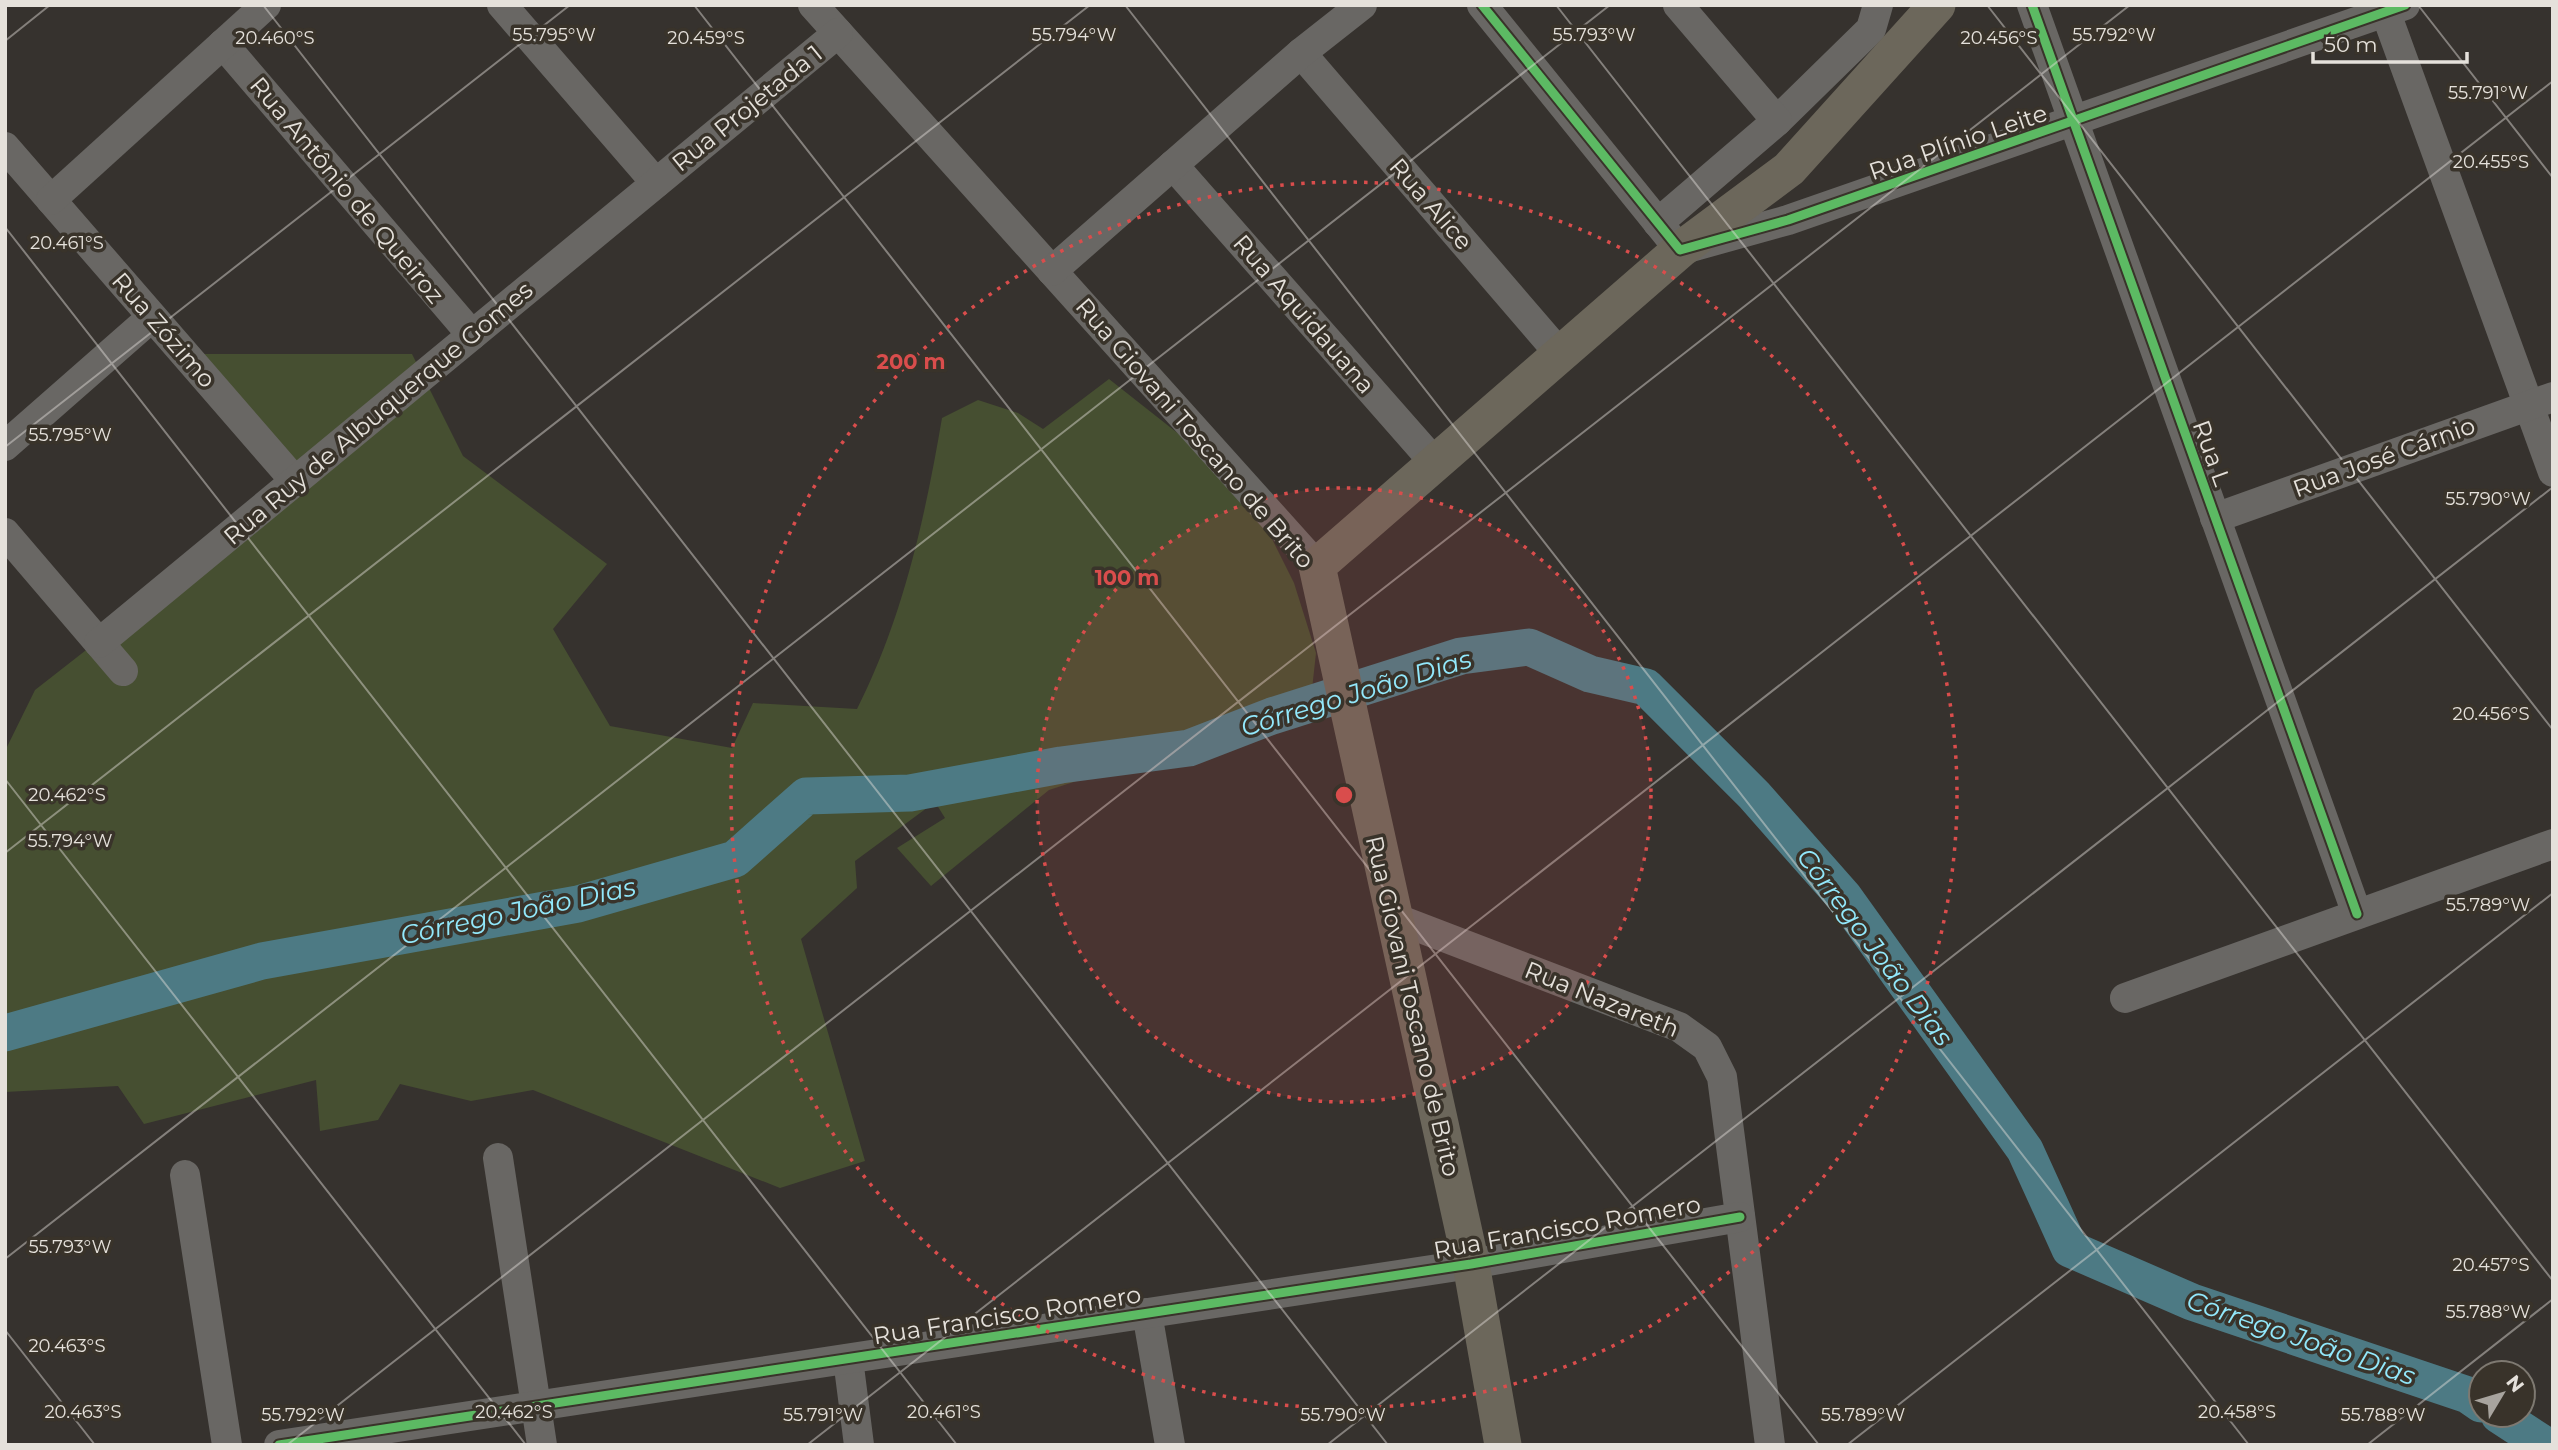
<svg xmlns="http://www.w3.org/2000/svg" width="2558" height="1450" font-family="Montserrat,sans-serif">
  <style>
    .green { fill: #464f31 }
    .lines { fill: none; stroke-linecap: round; stroke-linejoin: round }
    .river { stroke: #4d7a84; stroke-width: 37 }
    .minor { stroke: #696764; stroke-width: 30 }
    .major { stroke: #6c675b; stroke-width: 37 }
    .cycleway-casing { stroke: #39332a; stroke-width: 13 }
    .cycleway { stroke: #5cba63; stroke-width: 9 }
    .ticks { fill: none; stroke: #e5e1db; stroke-width: 2; stroke-opacity: 0.45 }
    .ring { fill: none; stroke: #d94d4c; stroke-width: 3.5; stroke-dasharray: 3.5 7 }
    .labels { text-anchor: middle; dominant-baseline: central; stroke-width: 7; stroke-linejoin: round; paint-order: stroke }
    .street-label { font-size: 24px; fill: #e5e1db; stroke: #39332a }
    .water-label { font-size: 26px; font-style: italic; fill: #92e8fb; stroke: #39332a }
    .ticks-label { font-size: 18px; text-anchor: middle; fill: #e5e1db; stroke: #39332a; stroke-width: 7; stroke-linejoin: round; paint-order: stroke }
    .centre { fill: #d94d4c; stroke: #39332a; stroke-width: 3.5 }
    .ring-label { font-size: 21px; text-anchor: middle; font-weight: bold; fill: #d94d4c; stroke: #39332a; stroke-width: 7; stroke-linejoin: round; paint-order: stroke }
  </style>
  <rect width="100%" height="100%" fill="#36322e"/>
  <path class="green" d="M189,354H412L463,456L607,564L553,629L610,726L732,748L753,703L857,709C903,618 925,518 942,418L978,400L1018,413L1043,429L1109,379L1246,487L1294,583L1316,653L1310,707L1281,726L1223,749L1117,768L1049,790L931,886L897,848L945,818L935,802L855,861L857,888L801,939L865,1161L780,1188L533,1090L471,1101L400,1084L378,1120L320,1131L316,1080L144,1124L118,1086L5,1092V751L35,690L168,586L295,481Z"/>
  <g class="lines">
    <g class="river">
      <polyline points="5,1033 262,961 578,904 735,859 806,796 910,793 1061,765 1189,748 1272,716 1461,656 1529,647 1590,674 1646,687 1754,795 1844,897 2025,1150 2070,1249 2192,1302 2468,1395 2481,1404"/>
      <polyline points="2499,1415 2545,1445"/>
    </g>
    <g class="minor">
      <polyline points="502,5 656,183"/>
      <polyline points="813,5 1317,566"/>
      <polyline points="1482,5 1680,250 1788,220 2405,5"/>
      <polyline points="2032,5 2357,914"/>
      <polyline points="2383,5 2553,472"/>
      <polyline points="223,44 472,335"/>
      <polyline points="1301,53 1560,354"/>
      <polyline points="1777,121 1871,29 1878,5"/>
      <polyline points="5,147 295,481"/>
      <polyline points="1173,165 1435,463"/>
      <polyline points="51,200 266,5"/>
      <polyline points="1658,223 1777,121 1678,5"/>
      <polyline points="1052,271 1301,53 1362,5"/>
      <polyline points="5,446 152,317"/>
      <polyline points="2215,518 2553,397"/>
      <polyline points="5,533 123,671"/>
      <polyline points="99,643 838,33"/>
      <polyline points="1392,917 1679,1027 1707,1047 1722,1077 1770,1445"/>
      <polyline points="2125,998 2553,844"/>
      <polyline points="498,1158 542,1445"/>
      <polyline points="185,1175 227,1445"/>
      <polyline points="1147,1313 1170,1445"/>
      <polyline points="848,1359 859,1445"/>
      <polyline points="279,1445 1471,1264 1740,1217"/>
    </g>
    <polyline class="major" points="1503,1445 1471,1264 1317,566 1680,250 1789,169 1937,5"/>
    <defs>
      <g id="cycleway">
        <polyline points="1482,5 1680,250 1788,220 2405,5"/>
        <polyline points="2032,5 2357,914"/>
        <polyline points="279,1445 1471,1264 1740,1217"/>
      </g>
    </defs>
    <use href="#cycleway" class="cycleway-casing"/>
    <use href="#cycleway" class="cycleway"/>
  </g>
  <path class="ticks" d="M263,5L1388,1445M694,5L1819,1445M1125,5L2249,1445M1556,5L2553,1281M1987,5L2553,730M2418,5L2553,178M5,41L50,5M5,227L957,1445M5,447L570,5M5,779L526,1445M5,853L1090,5M5,1259L1610,5M5,1330L95,1445M287,1445L2130,5M807,1445L2553,81M1327,1445L2553,487M1847,1445L2553,893M2367,1445L2553,1299"/>
  <circle cx="1344" cy="795" r="307" fill="#d94d4c" fill-opacity=".12"/>
  <g class="ring">
    <circle cx="1344" cy="795" r="307"/>
    <circle cx="1344" cy="795" r="613"/>
  </g>
  <g class="labels">
    <g class="street-label">
      <text transform="translate(747 108) rotate(-39)">Rua Projetada 1</text>
      <text transform="translate(1958 142) rotate(-19)">Rua Plínio Leite</text>
      <text transform="translate(347 190) rotate(50)">Rua Antônio de Queiroz</text>
      <text transform="translate(1431 204) rotate(49)">Rua Alice</text>
      <text transform="translate(1304 314) rotate(49)">Rua Aquidauana</text>
      <text transform="translate(164 330) rotate(49)">Rua Zózimo</text>
      <text transform="translate(378 413) rotate(-40)">Rua Ruy de Albuquerque Gomes</text>
      <text transform="translate(1195 433) rotate(49)">Rua Giovani Toscano de Brito</text>
      <text transform="translate(2212 453) rotate(70)">Rua L</text>
      <text transform="translate(2384 457) rotate(-20)">Rua José Cárnio</text>
      <text transform="translate(1602 999) rotate(22)">Rua Nazareth</text>
      <text transform="translate(1413 1006) rotate(77)">Rua Giovani Toscano de Brito</text>
      <text transform="translate(1567 1227) rotate(-10)">Rua Francisco Romero</text>
      <text transform="translate(1007 1315) rotate(-9)">Rua Francisco Romero</text>
    </g>
    <g class="water-label">
      <text transform="translate(1356 693) rotate(-17)">Córrego João Dias</text>
      <text transform="translate(518 911) rotate(-12)">Córrego João Dias</text>
      <text transform="translate(1875 947) rotate(53)">Córrego João Dias</text>
      <text transform="translate(2301 1338) rotate(19)">Córrego João Dias</text>
    </g>
  </g>
  <g class="ticks-label">
    <text x="554" y="41">55.795°W</text>
    <text x="1074" y="41">55.794°W</text>
    <text x="1594" y="41">55.793°W</text>
    <text x="2114" y="41">55.792°W</text>
    <text x="275" y="44">20.460°S</text>
    <text x="706" y="44">20.459°S</text>
    <text x="1999" y="44">20.456°S</text>
    <text x="2488" y="99">55.791°W</text>
    <text x="2491" y="168">20.455°S</text>
    <text x="67" y="249">20.461°S</text>
    <text x="70" y="441">55.795°W</text>
    <text x="2488" y="505">55.790°W</text>
    <text x="2491" y="720">20.456°S</text>
    <text x="67" y="801">20.462°S</text>
    <text x="70" y="847">55.794°W</text>
    <text x="2488" y="911">55.789°W</text>
    <text x="70" y="1253">55.793°W</text>
    <text x="2491" y="1271">20.457°S</text>
    <text x="2488" y="1318">55.788°W</text>
    <text x="67" y="1352">20.463°S</text>
    <text x="83" y="1418">20.463°S</text>
    <text x="514" y="1418">20.462°S</text>
    <text x="944" y="1418">20.461°S</text>
    <text x="2237" y="1418">20.458°S</text>
    <text x="303" y="1421">55.792°W</text>
    <text x="823" y="1421">55.791°W</text>
    <text x="1343" y="1421">55.790°W</text>
    <text x="1863" y="1421">55.789°W</text>
    <text x="2383" y="1421">55.788°W</text>
  </g>
  <circle cx="1344" cy="795" r="10" class="centre"/>
  <g class="ring-label">
    <text x="911" y="369">200 m</text>
    <text x="1127" y="585">100 m</text>
  </g>
  <rect width="2558" height="1450" fill="none" stroke="#e5e1db" stroke-width="14"/>
  <g transform="translate(2502 1394) rotate(52)"><circle r="33" fill="#39332a" stroke="#7e7971" stroke-width="2"/>
  <path d="M0-5L12 26L0 18L-12 26Z" fill="#a8a49e"/>
  <text y="-10" font-size="19" font-weight="bold" text-anchor="middle" fill="#e5e1db">N</text>
  </g>
  <path d="M2313 52v10h154v-10" fill="none" stroke="#e5e1db" stroke-width="3.5"/>
  <text x="2324" y="52" font-size="21" fill="#e5e1db" stroke="#39332a" stroke-width="5" paint-order="stroke">50 m</text>
</svg>
